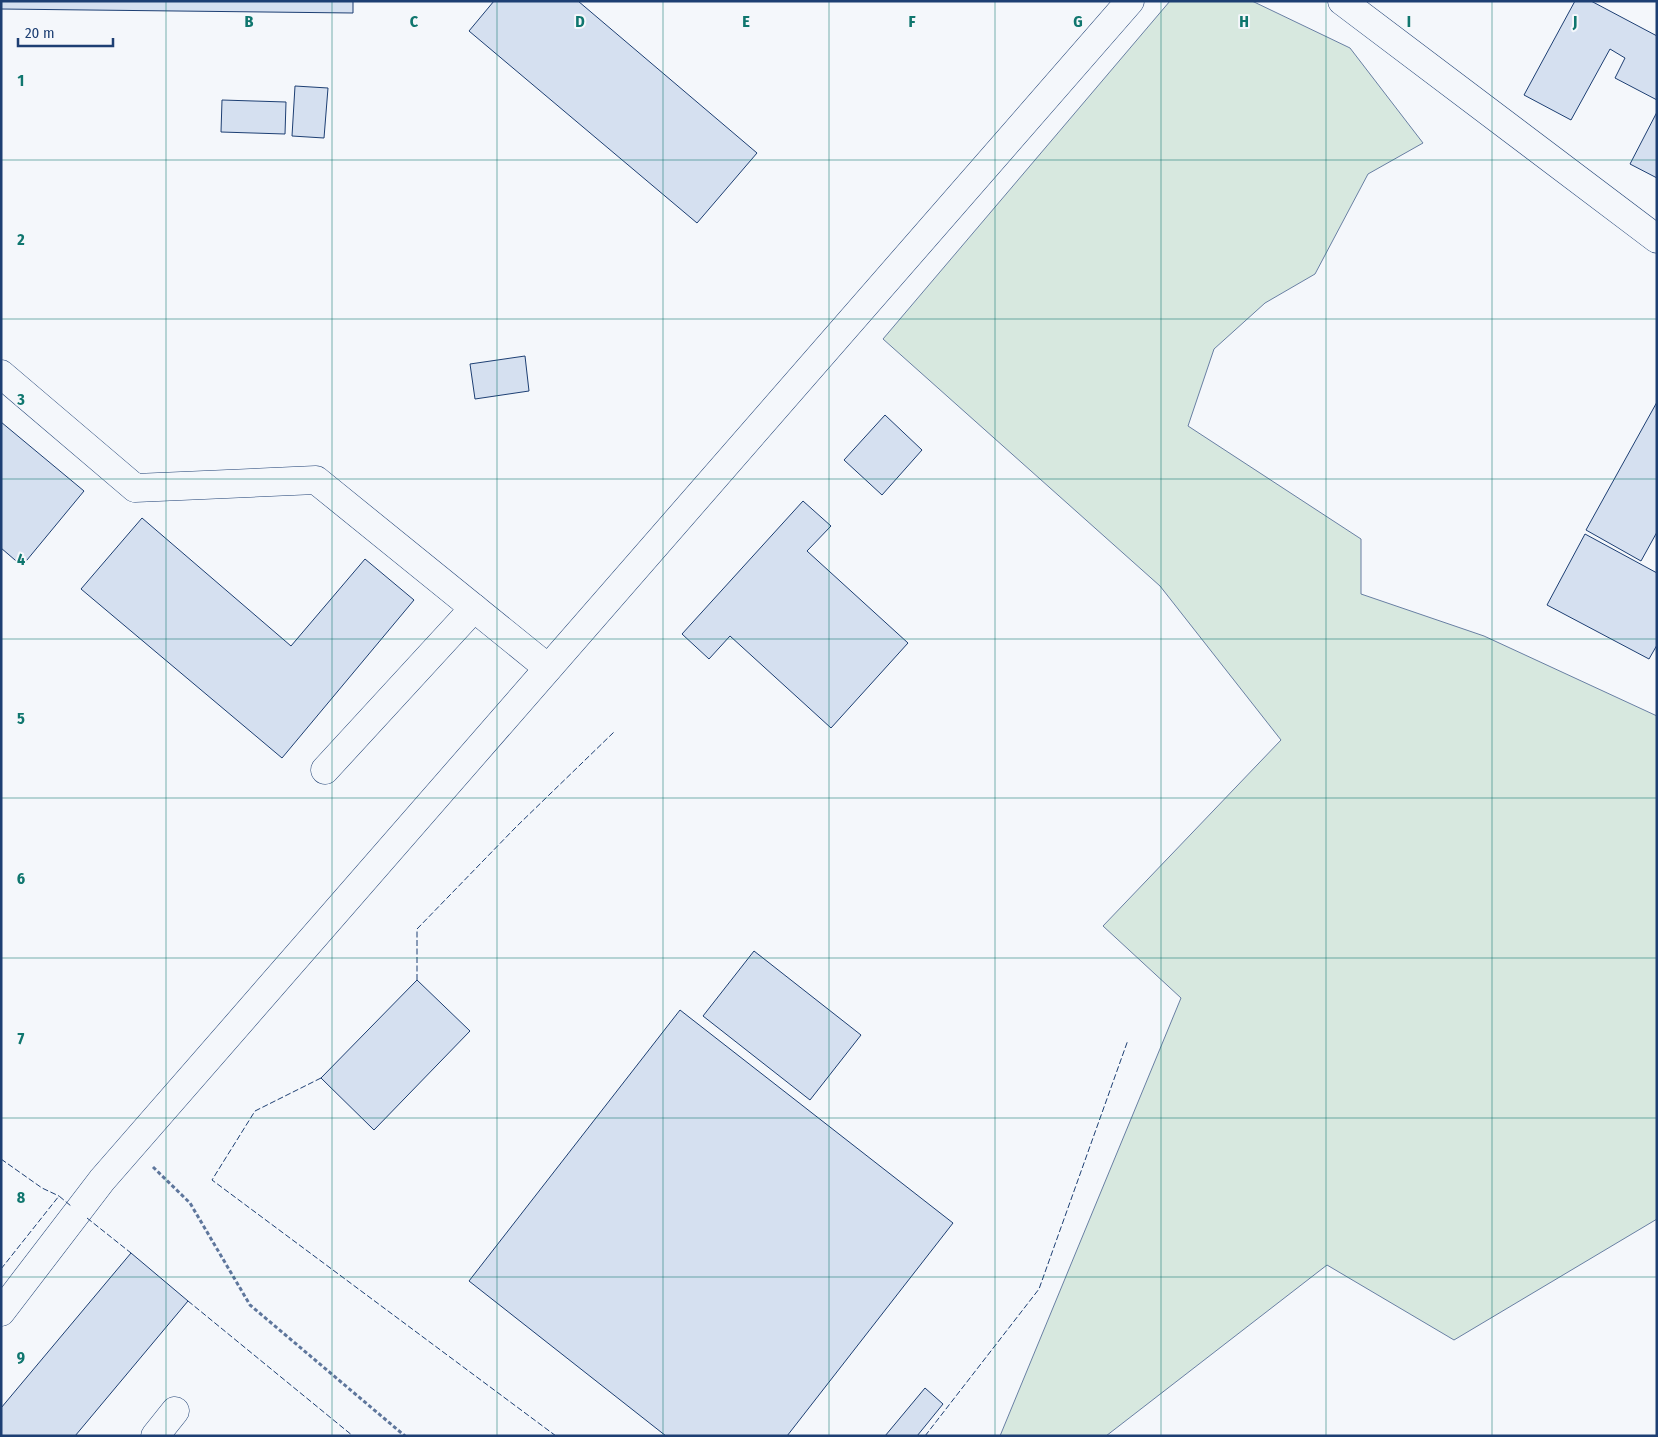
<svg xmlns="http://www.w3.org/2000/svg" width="1658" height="1437" font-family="'Fira Sans Condensed',sans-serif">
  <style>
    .green { fill: #d7e8df; stroke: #687fa3 }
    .building { fill: #d5e0f0; stroke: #1d3f73 }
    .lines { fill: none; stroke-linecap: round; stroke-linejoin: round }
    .minor-casing { stroke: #1d3f73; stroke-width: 29 }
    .path { stroke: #5e769c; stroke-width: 3; stroke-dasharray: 4 2.5; stroke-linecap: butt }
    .minor { stroke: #f4f7fb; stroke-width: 28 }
    .fence { stroke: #1d3f73; stroke-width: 1; stroke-dasharray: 6 2.5; stroke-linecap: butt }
    .grid { fill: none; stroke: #0f766e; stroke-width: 1; stroke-opacity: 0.55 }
    .grid-label { font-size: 16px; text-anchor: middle; font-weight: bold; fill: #0f766e; stroke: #f4f7fb; stroke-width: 4; stroke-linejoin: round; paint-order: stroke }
  </style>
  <rect width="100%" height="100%" fill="#f4f7fb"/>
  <polygon class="green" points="1170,1 1252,1 1350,48 1423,143 1368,174 1315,274 1265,303 1214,349 1188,426 1361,539 1361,594 1484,636 1657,716 1657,1219 1454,1340 1327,1265 1106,1436 1000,1436 1181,998 1103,926 1281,740 1160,586 883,339"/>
  <g class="building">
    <polygon points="1,1 353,1 353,13 1,9"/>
    <polygon points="494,1 578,1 757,153 697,223 469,31"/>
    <polygon points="1575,1 1591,1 1657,36 1657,100 1615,78 1625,58 1610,49 1571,120 1524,95"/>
    <polygon points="295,86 328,88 324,138 292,136"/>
    <polygon points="222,100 286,102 285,134 221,132"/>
    <polygon points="1657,112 1657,178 1630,164"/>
    <polygon points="525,356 529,391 475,399 470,364"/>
    <polygon points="1657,402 1657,532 1641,561 1586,530"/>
    <polygon points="885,415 922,450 882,495 844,460"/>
    <polygon points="1,422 84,491 22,566 1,548"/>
    <polygon points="803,501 831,526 807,551 908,643 831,728 730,636 709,659 682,634"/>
    <polygon points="142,518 291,646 365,559 414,600 282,758 81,589"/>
    <polygon points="1585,534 1657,573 1657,645 1649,659 1547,605"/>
    <polygon points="754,951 861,1035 810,1100 703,1016"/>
    <polygon points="417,980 470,1031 374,1130 321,1078"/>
    <polygon points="680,1010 953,1223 787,1436 666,1436 469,1281"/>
    <polygon points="131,1253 188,1301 75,1436 1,1436 1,1408"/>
    <polygon points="925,1388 943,1404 917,1436 885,1436"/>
  </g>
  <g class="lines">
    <defs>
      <g id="minor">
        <polyline points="1342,1 1657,239"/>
        <polyline points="1,374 135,488 316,480 548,668"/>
        <polyline points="325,770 474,608"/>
        <polyline points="1,1312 102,1180 1130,1"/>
        <polyline points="155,1436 175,1411"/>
      </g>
    </defs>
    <use href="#minor" class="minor-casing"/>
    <polyline class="path" points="153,1167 190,1203 250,1305 405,1436"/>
    <use href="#minor" class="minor"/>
    <g class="fence">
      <polyline points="417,980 417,929 516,827 614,732"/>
      <polyline points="321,1078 255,1111 212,1180 556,1436"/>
      <polyline points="1,1159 42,1188 59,1196"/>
      <polyline points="87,1218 131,1253"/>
      <polyline points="1,1269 59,1196 71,1206"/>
      <polyline points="188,1301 353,1436"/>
      <polyline points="925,1436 1039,1289 1128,1040"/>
    </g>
  </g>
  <path class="grid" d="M166,1V1436M332,1V1436M497,1V1436M663,1V1436M829,1V1436M995,1V1436M1161,1V1436M1326,1V1436M1492,1V1436M1,160H1657M1,319H1657M1,479H1657M1,639H1657M1,798H1657M1,958H1657M1,1118H1657M1,1277H1657"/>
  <g class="grid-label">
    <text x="249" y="27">B</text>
    <text x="414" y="27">C</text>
    <text x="580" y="27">D</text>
    <text x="746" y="27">E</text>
    <text x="912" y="27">F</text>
    <text x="1078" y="27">G</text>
    <text x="1244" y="27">H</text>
    <text x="1409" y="27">I</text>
    <text x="1575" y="27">J</text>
    <text x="21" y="86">1</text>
    <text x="21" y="245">2</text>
    <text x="21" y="405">3</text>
    <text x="21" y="565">4</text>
    <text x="21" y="724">5</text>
    <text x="21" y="884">6</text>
    <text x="21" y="1044">7</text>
    <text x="21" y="1203">8</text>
    <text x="21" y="1363">9</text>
  </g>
  <rect width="1658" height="1437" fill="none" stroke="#1d3f73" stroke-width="5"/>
  <path d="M18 38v8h95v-8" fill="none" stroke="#1d3f73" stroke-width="2.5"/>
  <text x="25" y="38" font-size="15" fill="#1d3f73" stroke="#f4f7fb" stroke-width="4" paint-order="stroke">20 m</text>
</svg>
